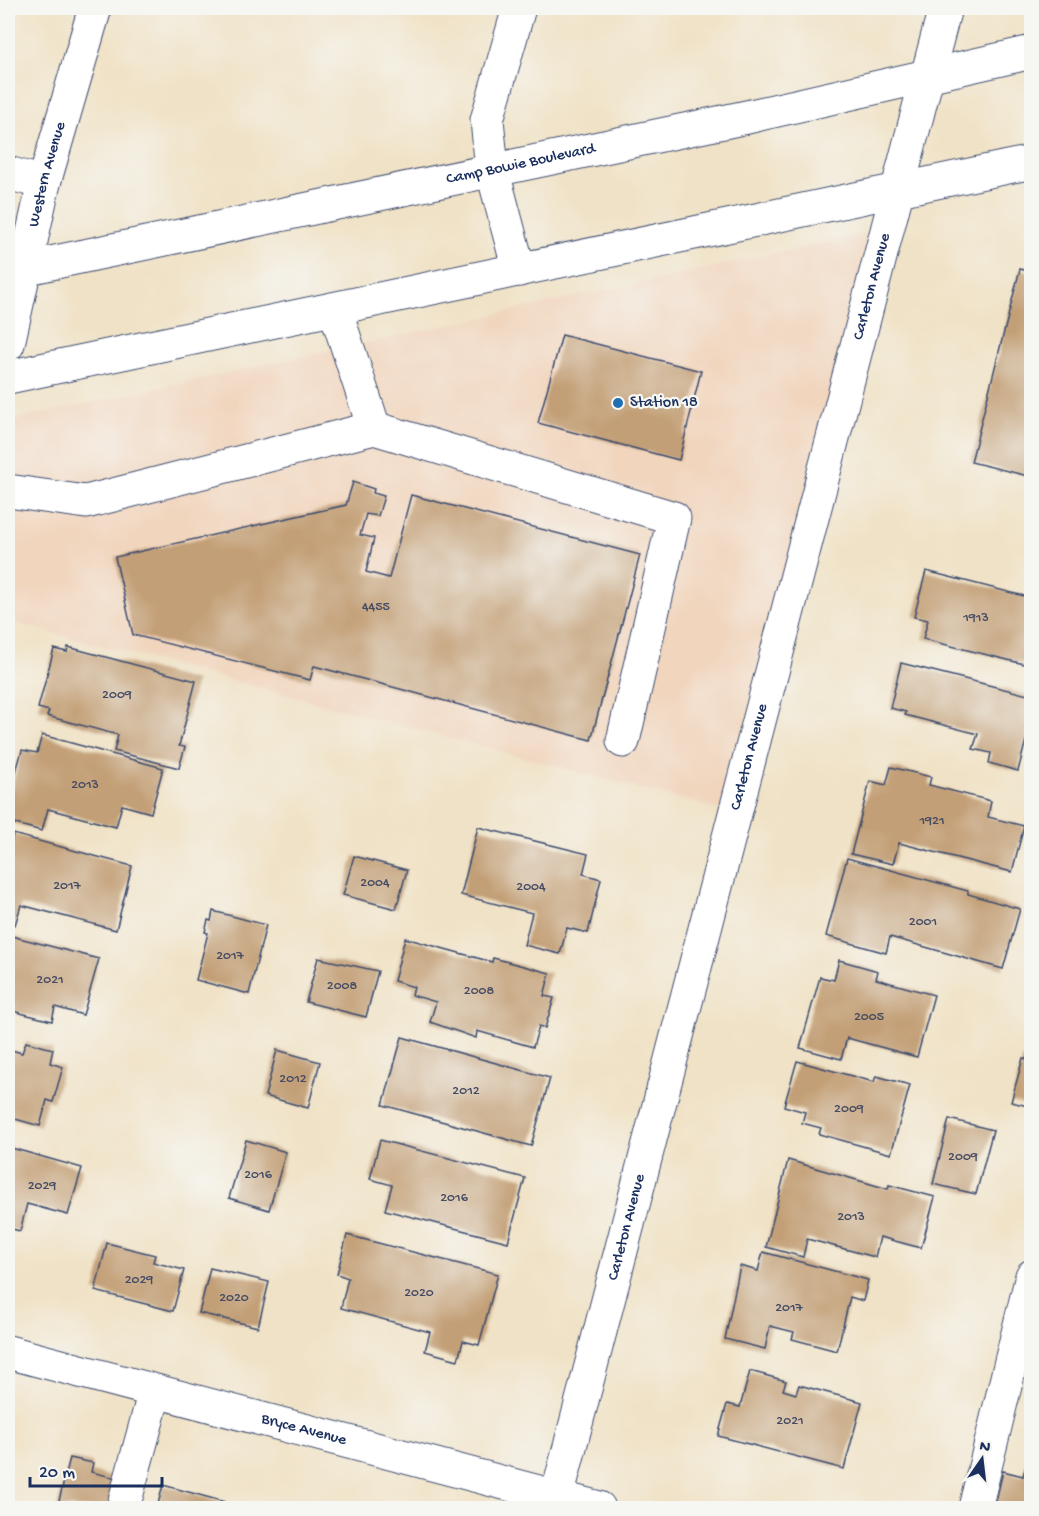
<svg xmlns="http://www.w3.org/2000/svg" width="1039" height="1516" font-family="'Gochi Hand',sans-serif">
  <style>
    .built { fill: #f1d5bd }
    .building { fill: #c29f76 }
    .lines { fill: none; stroke-linecap: round; stroke-linejoin: round }
    .minor-casing { stroke: #3b4a6e; stroke-width: 35 }
    .major-casing { stroke: #3b4a6e; stroke-width: 35 }
    .minor { stroke: #fff; stroke-width: 33 }
    .major { stroke: #fff; stroke-width: 33 }
    .poi-dot { fill: #1f6fb2; stroke: #f6f6f2; stroke-width: 2 }
    .labels { text-anchor: middle; dominant-baseline: central; stroke-width: 4.5; stroke-linejoin: round; paint-order: stroke }
    .number-label { font-size: 14px; fill: #454b64 }
    .street-label { font-size: 16px; fill: #1b2f5e; stroke: #f6f6f2 }
    .poi-label { font-size: 16px; fill: #1b2f5e; stroke: #f6f6f2; text-anchor: start }
  </style>
  <rect width="100%" height="100%" fill="#f6f6f2"/>
  <filter id="ink" filterUnits="userSpaceOnUse"><feTurbulence type="fractalNoise" baseFrequency=".0167" numOctaves="2"/><feDisplacementMap in="SourceGraphic" scale="12" xChannelSelector="R" yChannelSelector="G"/><feConvolveMatrix kernelMatrix="1 2 1 2 8 2 1 2 1" color-interpolation-filters="sRGB"/></filter>
  <filter id="wash" filterUnits="userSpaceOnUse"><feTurbulence type="fractalNoise" baseFrequency=".008" numOctaves="4" result="noise"/><feDisplacementMap in="SourceGraphic" scale="24" xChannelSelector="R" yChannelSelector="G"/><feGaussianBlur stdDeviation="1.35" result="paint"/><feColorMatrix in="noise" values="0 0 0 0 0 0 0 0 0 0 0 0 0 0 0 0 0 1.4 0 .05"/><feComposite in="paint" operator="in"/></filter>
  <g filter="url(#wash)">
    <rect width="100%" height="100%" fill="#f0e2c6"/>
    <polygon class="built" points="887,229 736,814 8,621 8,421"/>
    <g id="blocks">
      <g class="building">
        <polygon points="1020,269 1032,272 1032,477 971,462"/>
        <polygon points="562,335 701,371 679,460 538,423"/>
        <polygon points="353,482 374,489 373,493 384,496 378,516 366,514 360,535 374,538 366,572 389,578 411,495 640,555 591,740 314,666 310,680 133,635 115,557 346,505"/>
        <polygon points="926,571 1032,598 1032,633 1024,664 923,639 928,620 914,617"/>
        <polygon points="68,647 196,681 179,746 185,747 179,768 114,751 118,735 47,716 49,711 38,708 54,649 67,652"/>
        <polygon points="901,663 1032,696 1032,717 1018,771 989,763 991,753 973,749 978,734 905,715 906,712 890,708"/>
        <polygon points="42,735 163,768 151,813 122,805 116,827 48,809 42,831 8,822 8,801 22,750 37,753"/>
        <polygon points="891,767 931,777 929,785 991,801 988,817 1024,826 1012,872 899,843 893,864 851,854 870,781 886,785"/>
        <polygon points="478,827 588,854 583,874 601,879 588,933 567,928 560,954 524,945 532,913 461,895"/>
        <polygon points="13,834 132,866 116,930 21,905 15,925 8,923 8,854"/>
        <polygon points="354,856 407,870 396,909 343,895"/>
        <polygon points="847,858 968,891 968,894 1020,909 1003,969 890,937 886,953 826,936"/>
        <polygon points="213,911 266,925 249,994 196,980 208,933 205,932 208,920 211,921"/>
        <polygon points="8,935 99,959 83,1015 55,1007 52,1021 12,1011 15,1002 8,1000"/>
        <polygon points="405,938 492,962 493,958 550,973 544,996 554,998 545,1028 539,1026 533,1047 477,1031 476,1038 430,1022 436,1002 412,995 414,987 394,981"/>
        <polygon points="318,958 378,971 366,1017 306,1002"/>
        <polygon points="839,960 878,971 876,979 934,995 917,1057 847,1038 841,1059 800,1048 820,977 834,980"/>
        <polygon points="402,1037 550,1078 531,1146 383,1105"/>
        <polygon points="26,1042 53,1049 50,1063 63,1067 53,1102 47,1100 40,1126 8,1117 8,1049 22,1053"/>
        <polygon points="277,1050 320,1062 308,1108 265,1096"/>
        <polygon points="1023,1058 1032,1060 1032,1107 1011,1102"/>
        <polygon points="797,1061 874,1082 876,1076 910,1085 891,1154 819,1134 821,1128 802,1123 805,1112 784,1106"/>
        <polygon points="949,1119 993,1130 976,1194 933,1184"/>
        <polygon points="246,1140 286,1152 269,1210 229,1198"/>
        <polygon points="380,1140 525,1178 508,1242 385,1210 392,1185 370,1179"/>
        <polygon points="8,1147 82,1168 68,1215 27,1204 20,1231 8,1228"/>
        <polygon points="788,1160 888,1189 889,1185 935,1197 921,1248 880,1237 875,1257 807,1239 803,1257 766,1247"/>
        <polygon points="347,1235 498,1274 479,1345 463,1341 458,1360 425,1351 430,1332 341,1308 348,1278 337,1274"/>
        <polygon points="107,1243 155,1255 153,1262 184,1270 173,1311 95,1291"/>
        <polygon points="763,1252 868,1280 863,1301 850,1297 837,1351 792,1339 794,1332 770,1326 765,1349 725,1339 740,1266 758,1271"/>
        <polygon points="210,1268 269,1282 258,1327 199,1313"/>
        <polygon points="750,1371 786,1381 783,1390 796,1394 799,1385 862,1402 844,1469 718,1436 727,1404 740,1407"/>
        <polygon points="1032,1445 1032,1508 1008,1508 995,1505 1003,1471 1023,1476"/>
        <polygon points="70,1458 93,1463 91,1472 125,1480 118,1508 57,1508"/>
        <polygon points="163,1485 225,1502 224,1508 157,1508"/>
      </g>
    </g>
  </g>
  <g filter="url(#ink)">
    <use href="#blocks" fill-opacity="0" stroke="#3b4a6e" stroke-width="1.5"/>
    <g class="lines">
      <defs>
        <g id="minor">
          <polyline points="492,169 487,120 519,8"/>
          <polyline points="8,173 44,183"/>
          <polyline points="335,309 374,428"/>
          <path id="s1" d="M8,344L44,183L95,8"/>
          <polyline points="8,491 86,502 374,428 674,518 623,741"/>
          <path id="s2" d="M8,1352L599,1508"/>
          <polyline points="123,1508 155,1391"/>
          <path id="s3" d="M554,1508L945,8"/>
          <polyline points="975,1508 1032,1276"/>
        </g>
        <g id="major">
          <polyline points="492,169 519,270"/>
          <path id="s4" d="M8,272L747,117L1032,52"/>
          <polyline points="8,377 1032,162"/>
        </g>
      </defs>
      <use href="#minor" class="minor-casing"/>
      <use href="#major" class="major-casing"/>
      <use href="#minor" class="minor"/>
      <use href="#major" class="major"/>
    </g>
  </g>
  <circle class="poi-dot" cx="618" cy="403" r="6"/>
  <g class="labels">
    <g class="number-label">
      <text x="376" y="607">4455</text>
      <text x="976" y="618">1913</text>
      <text x="117" y="695">2009</text>
      <text x="85" y="785">2013</text>
      <text x="932" y="821">1921</text>
      <text x="375" y="883">2004</text>
      <text x="67" y="886">2017</text>
      <text x="531" y="887">2004</text>
      <text x="923" y="922">2001</text>
      <text x="230" y="956">2017</text>
      <text x="50" y="980">2021</text>
      <text x="342" y="986">2008</text>
      <text x="479" y="991">2008</text>
      <text x="869" y="1017">2005</text>
      <text x="293" y="1079">2012</text>
      <text x="466" y="1091">2012</text>
      <text x="849" y="1109">2009</text>
      <text x="963" y="1157">2009</text>
      <text x="258" y="1175">2016</text>
      <text x="42" y="1186">2029</text>
      <text x="454" y="1198">2016</text>
      <text x="851" y="1217">2013</text>
      <text x="139" y="1280">2029</text>
      <text x="419" y="1293">2020</text>
      <text x="234" y="1298">2020</text>
      <text x="789" y="1308">2017</text>
      <text x="790" y="1421">2021</text>
    </g>
    <g class="street-label">
      <text stroke="none"><textPath href="#s4" startOffset="524">Camp Bowie Boulevard</textPath></text>
      <text stroke="none"><textPath href="#s1" startOffset="174">Western Avenue</textPath></text>
      <text stroke="none"><textPath href="#s3" startOffset="1262">Carleton Avenue</textPath></text>
      <text stroke="none"><textPath href="#s3" startOffset="776">Carleton Avenue</textPath></text>
      <text stroke="none"><textPath href="#s3" startOffset="290">Carleton Avenue</textPath></text>
      <text stroke="none"><textPath href="#s2" startOffset="306">Bryce Avenue</textPath></text>
    </g>
    <g class="poi-label">
      <text x="630" y="403">Station 18</text>
    </g>
  </g>
  <rect width="1039" height="1516" fill="none" stroke="#f6f6f2" stroke-width="30"/>
  <g transform="translate(982 1459) rotate(14)" stroke="#f6f6f2" stroke-width="4.5" paint-order="stroke">
  <path d="M0-4.5L10 22L0 15L-10 22Z" fill="#1b2f5e"/>
  <text y="-9" font-size="16" font-weight="bold" text-anchor="middle" fill="#1b2f5e">N</text>
  </g>
  <path d="M30 1477v9h132v-9" fill="none" stroke="#1b2f5e" stroke-width="3"/>
  <text x="39" y="1477" font-size="18" fill="#1b2f5e" stroke="#f6f6f2" stroke-width="4.5" paint-order="stroke">20 m</text>
</svg>
